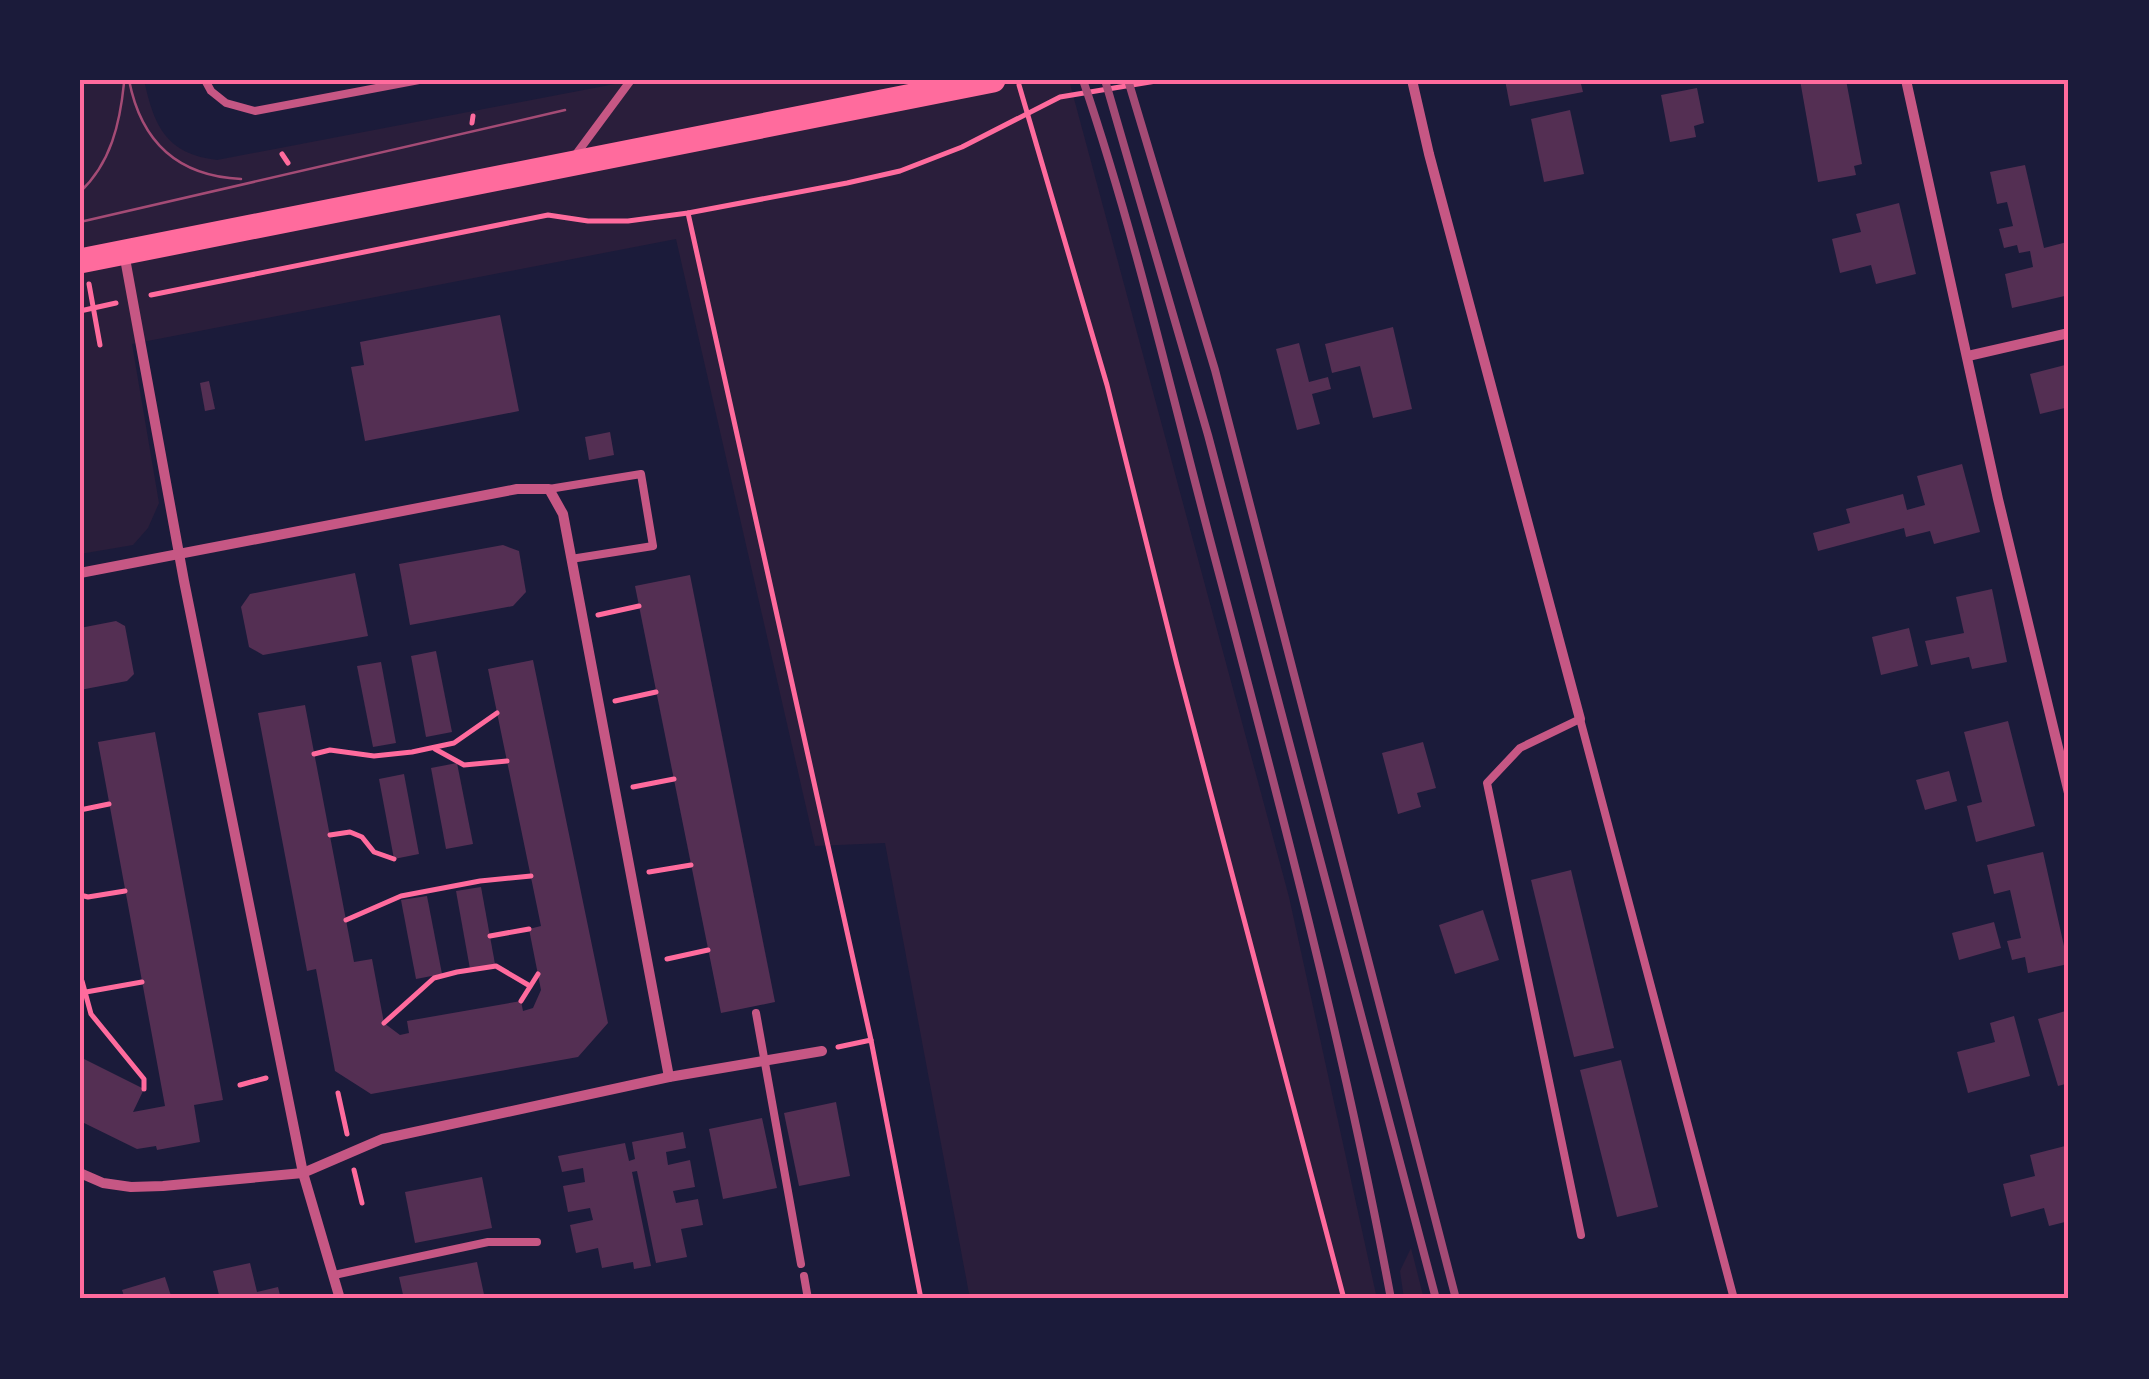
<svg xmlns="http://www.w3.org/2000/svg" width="2149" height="1379" font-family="Helvetica,sans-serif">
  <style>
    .green { fill: #2a1e3b }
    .building { fill: #542f53 }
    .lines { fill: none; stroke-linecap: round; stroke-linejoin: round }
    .path { stroke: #ff6b9d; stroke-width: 5 }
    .service { stroke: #c65784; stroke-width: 8 }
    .minor { stroke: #c65784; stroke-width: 10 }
    .primary { stroke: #ff6b9d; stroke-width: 25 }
    .tram { stroke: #a44b75; stroke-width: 2.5 }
    .rail { stroke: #a44b75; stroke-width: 8 }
    .neatline { fill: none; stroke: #ff6b9d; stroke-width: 4 }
  </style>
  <rect width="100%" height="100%" fill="#1b1b3a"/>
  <g class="green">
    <path d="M80,80H144C154,126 166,154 217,160L636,80H1069L1289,897L1377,1299H970L885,843L815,846L676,239L132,344L159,503L148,528L133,545L80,554Z"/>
    <polygon points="1411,1248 1424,1299 1404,1299 1400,1271"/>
  </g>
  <g class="building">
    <polygon points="1505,80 1580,80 1583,92 1510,106"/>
    <polygon points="1800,80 1846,80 1862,164 1854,166 1856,175 1818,182"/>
    <polygon points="1697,88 1704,123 1694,126 1696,137 1670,142 1661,95"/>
    <polygon points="1570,110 1584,174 1544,182 1531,119"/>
    <polygon points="2025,165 2044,248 2067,242 2069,295 2012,308 2005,274 2033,267 2030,251 2019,253 2017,245 2004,248 1999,229 2013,226 2007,202 1997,204 1990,172"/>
    <polygon points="1899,203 1916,274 1876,284 1871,265 1840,273 1832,239 1861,232 1856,214"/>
    <polygon points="500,315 519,411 365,441 351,367 364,365 360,342"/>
    <polygon points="1393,327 1412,409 1373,418 1360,366 1332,373 1325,344"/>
    <polygon points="1299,343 1309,382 1328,377 1331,389 1312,394 1320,424 1297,430 1276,349"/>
    <polygon points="2069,364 2069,407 2040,414 2030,374"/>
    <polygon points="209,381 215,409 205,411 200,383"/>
    <polygon points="610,432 614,455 589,460 585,437"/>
    <polygon points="1962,464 1980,532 1934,544 1930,531 1906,537 1904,528 1818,551 1813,533 1850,523 1846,509 1903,494 1907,510 1925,505 1917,476"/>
    <polygon points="503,545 519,551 526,592 513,606 410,625 399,564"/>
    <polygon points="355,573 368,636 263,655 249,647 241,607 250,594"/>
    <polygon points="690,575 775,1002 721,1013 635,586"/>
    <polygon points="1992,589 2007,662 1972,669 1969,657 1931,665 1925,641 1964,633 1956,597"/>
    <polygon points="116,621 125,626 134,674 127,681 80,690 80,628"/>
    <polygon points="1909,628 1918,666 1881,675 1872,637"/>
    <polygon points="436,651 452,732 426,737 411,656"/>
    <polygon points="533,660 608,1023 578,1057 371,1094 335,1071 316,969 307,971 258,713 305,705 354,962 372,959 384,1023 400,1035 409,1033 407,1021 521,1001 523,1011 533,1008 541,990 529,929 541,926 488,669"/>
    <polygon points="381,662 396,743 373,747 357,666"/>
    <polygon points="2008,721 2035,826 1976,842 1967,806 1982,802 1964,732"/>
    <polygon points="155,732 223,1100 194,1105 200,1142 157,1150 156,1146 137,1149 80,1121 80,1057 144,1089 133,1112 165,1106 98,742"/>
    <polygon points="1423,742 1436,788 1417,793 1421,807 1398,814 1382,753"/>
    <polygon points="457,763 473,844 446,849 431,768"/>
    <polygon points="1949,771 1957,801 1925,810 1916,780"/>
    <polygon points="404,774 419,854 394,859 379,779"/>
    <polygon points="2043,852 2068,964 2028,973 2025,957 2012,960 2007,941 2021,938 2010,890 1994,894 1987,865"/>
    <polygon points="1571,870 1614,1048 1574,1057 1531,880"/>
    <polygon points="481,887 495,964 470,969 456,891"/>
    <polygon points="427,896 442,974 416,979 401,900"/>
    <polygon points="1483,910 1499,960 1455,974 1439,925"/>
    <polygon points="1994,922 2001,948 1959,960 1952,933"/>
    <polygon points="2069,1010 2069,1083 2058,1086 2038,1019"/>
    <polygon points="2014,1016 2030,1076 1968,1093 1957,1052 1995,1042 1990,1023"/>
    <polygon points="1621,1060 1658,1207 1617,1217 1580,1070"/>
    <polygon points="836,1102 850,1176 799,1186 784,1113"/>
    <polygon points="762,1118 777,1188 723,1199 709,1129"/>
    <polygon points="683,1132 686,1148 666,1152 668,1165 690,1160 695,1187 673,1191 676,1203 698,1199 703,1225 681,1229 687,1257 656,1263 637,1171 632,1172 651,1266 634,1269 633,1262 602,1268 598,1248 576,1253 570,1225 593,1220 590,1208 568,1212 563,1186 585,1182 583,1168 562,1172 558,1156 625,1143 629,1161 635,1159 632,1142"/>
    <polygon points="2069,1145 2069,1221 2049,1226 2044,1208 2011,1217 2003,1184 2035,1176 2030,1155"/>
    <polygon points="482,1177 492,1228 415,1243 405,1192"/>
    <polygon points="477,1262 485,1299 404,1299 399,1277"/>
    <polygon points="250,1263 257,1292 278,1287 281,1299 220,1299 213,1271"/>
    <polygon points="165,1277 172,1299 125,1299 122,1290"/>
  </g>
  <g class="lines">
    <g class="path">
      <polyline points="1019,85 1107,385 1177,665 1344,1299"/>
      <polyline points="472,123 473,116"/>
      <polyline points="282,154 288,163"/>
      <polyline points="688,213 871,1040"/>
      <polyline points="89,284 100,345"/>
      <polyline points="151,295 548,215 588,221 628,221 688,213 847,183 900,171 962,147 1060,97 1162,80"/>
      <polyline points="80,311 116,303"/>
      <polyline points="598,615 639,606"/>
      <polyline points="615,701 656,692"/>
      <polyline points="435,749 464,765 507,761"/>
      <polyline points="314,754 330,750 374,756 412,752 454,743 497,713"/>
      <polyline points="633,787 674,779"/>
      <polyline points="80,810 109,804"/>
      <polyline points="330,835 350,832 362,837 374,852 394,859"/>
      <polyline points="649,872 691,865"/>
      <polyline points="80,895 88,897 125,891"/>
      <polyline points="346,920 401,896 480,881 531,876"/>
      <polyline points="490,936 529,929"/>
      <polyline points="667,959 708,950"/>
      <polyline points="80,982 82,981 91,1014 144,1079 144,1089"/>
      <polyline points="86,992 142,982"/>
      <polyline points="521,1001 538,974"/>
      <polyline points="384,1023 434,978 457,972 496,966 530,986"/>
      <polyline points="838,1047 871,1040 921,1299"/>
      <polyline points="240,1085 266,1078"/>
      <polyline points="338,1093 347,1134"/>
      <polyline points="354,1170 362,1203"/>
    </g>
    <g class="service">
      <polyline points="205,80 211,91 226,103 255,111 419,80"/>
      <polyline points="574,157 631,80"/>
      <polyline points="549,489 641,474 653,546 571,559"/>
      <polyline points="756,1013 801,1264"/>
      <polyline points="1581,1235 1487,783 1520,748 1580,719 1734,1299"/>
      <polyline points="334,1275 488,1242 537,1242"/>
      <polyline points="804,1276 808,1299"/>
    </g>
    <g class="minor">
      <polyline points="1412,80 1429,154 1580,719"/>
      <polyline points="1906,80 1998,499 2069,793"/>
      <polyline points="124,253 184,581 303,1173 340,1299"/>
      <polyline points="1968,356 2069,333"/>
      <polyline points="80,573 517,489 549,489 563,514 669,1077"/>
      <polyline points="80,1173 103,1183 131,1187 163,1186 303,1173 382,1139 669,1077 822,1051"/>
    </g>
    <polyline class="primary" points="80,261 993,80"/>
    <g class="tram">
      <path d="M129,80C141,142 177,176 241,179"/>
      <path d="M80,192C111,163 120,123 124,83"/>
      <polyline points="80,222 565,110"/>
    </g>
    <g class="rail">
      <path d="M1083,80C1135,233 1171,392 1212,547C1278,796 1344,1046 1391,1299"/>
      <polyline points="1105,80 1208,435 1436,1299"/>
      <polyline points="1128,80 1215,370 1456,1299"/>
    </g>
  </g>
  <rect width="2149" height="1379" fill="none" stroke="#1b1b3a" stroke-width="165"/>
  <rect x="82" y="82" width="1984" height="1214" class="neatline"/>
</svg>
